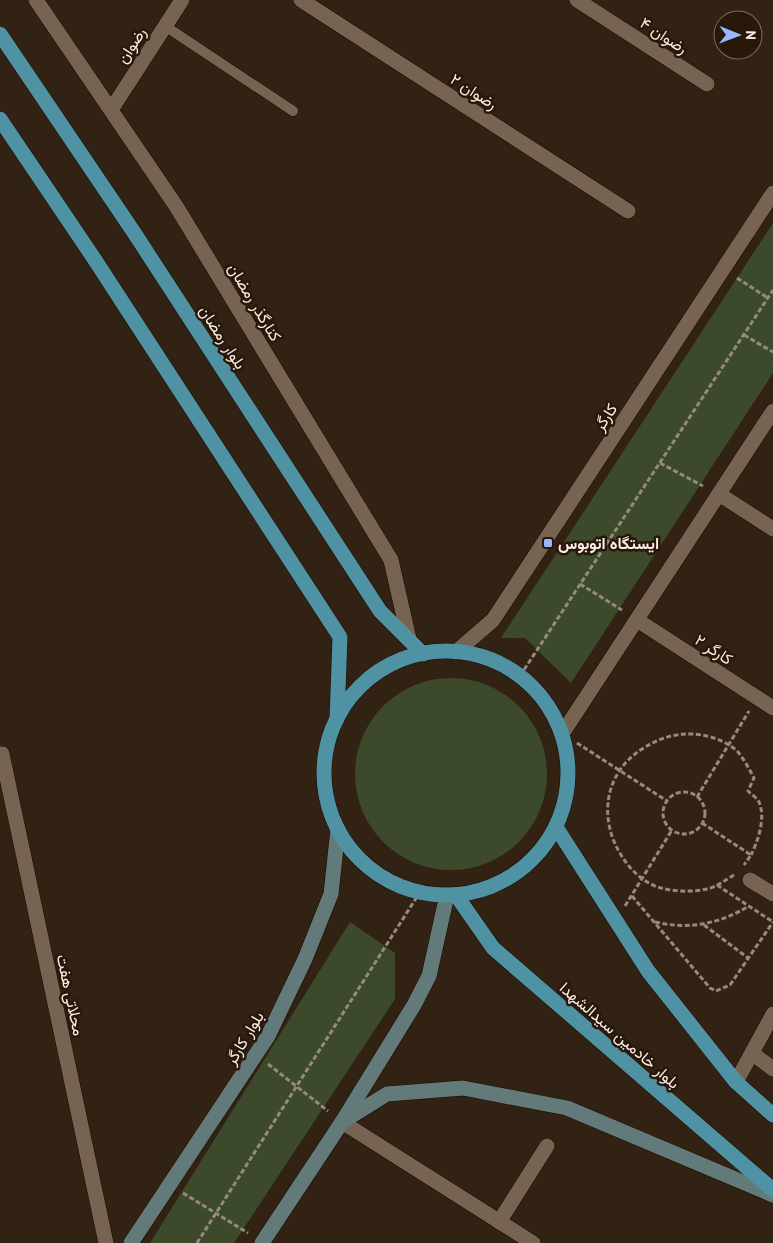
<svg xmlns="http://www.w3.org/2000/svg" width="773" height="1243" font-family="'PT Sans',Vazirmatn,sans-serif">
  <style>
    .green { fill: #3c4a2b }
    .lines { fill: none; stroke-linecap: round; stroke-linejoin: round }
    .service-casing { stroke: #190b01; stroke-width: 11 }
    .minor-casing { stroke: #190b01; stroke-width: 16 }
    .tertiary-casing { stroke: #190b01; stroke-width: 16 }
    .secondary-casing { stroke: #190b01; stroke-width: 16 }
    .primary-casing { stroke: #190b01; stroke-width: 16 }
    .path { stroke: #97897d; stroke-width: 3; stroke-dasharray: 5 2.5; stroke-linecap: butt }
    .service { stroke: #766352; stroke-width: 10 }
    .minor { stroke: #766352; stroke-width: 15 }
    .tertiary { stroke: #766352; stroke-width: 15 }
    .secondary { stroke: #627a7a; stroke-width: 15 }
    .primary { stroke: #4f92a3; stroke-width: 15 }
    .poi-dot { fill: #95b7fd; stroke: #28180a; stroke-width: 2 }
    .labels { text-anchor: middle; dominant-baseline: central; stroke-width: 5; stroke-linejoin: round; paint-order: stroke }
    .street-label { font-size: 16px; fill: #faeee5; stroke: #28180a }
    .poi-label { font-size: 16px; font-weight: bold; fill: #faeee5; stroke: #28180a; text-anchor: start }
  </style>
  <rect width="100%" height="100%" fill="#322213"/>
  <g class="green">
    <polygon points="773,223 773,373 571,683 525,638 501,638"/>
    <circle cx="451" cy="774" r="96"/>
    <polygon points="350,922 395,953 395,999 234,1243 150,1243"/>
  </g>
  <g class="lines">
    <defs>
      <polyline id="service" points="165,26 293,111"/>
      <g id="minor">
        <polyline points="36,0 176,206 391,560 409,639"/>
        <polyline points="301,0 628,211"/>
        <polyline points="577,0 707,84"/>
        <polyline points="111,110 182,0"/>
        <polyline points="719,494 773,529"/>
        <polyline points="637,620 773,708"/>
        <polyline points="0,754 2,754 106,1243"/>
        <polyline points="750,880 773,894"/>
        <polyline points="752,1053 773,1069"/>
        <polyline points="736,1082 773,1014"/>
        <polyline points="342,1122 533,1243"/>
        <polyline points="499,1222 547,1146"/>
      </g>
      <g id="tertiary">
        <polyline points="456,652 493,620 773,193"/>
        <polyline points="562,734 773,411"/>
      </g>
      <g id="secondary">
        <polyline points="342,1122 387,1094 463,1088 567,1108 773,1195"/>
        <polyline points="131,1243 268,1036 305,959 331,894 338,829"/>
        <polyline points="262,1243 342,1122 414,1005 429,976 447,895"/>
      </g>
      <g id="primary">
        <polyline points="0,34 135,234 380,611 423,654"/>
        <polyline points="0,119 95,260 340,637 337,719"/>
        <circle cx="446" cy="773" r="122"/>
        <polyline points="556,827 648,971 736,1082 773,1115"/>
        <polyline points="456,895 493,948 773,1190"/>
      </g>
    </defs>
    <use href="#service" class="service-casing"/>
    <use href="#minor" class="minor-casing"/>
    <use href="#tertiary" class="tertiary-casing"/>
    <use href="#secondary" class="secondary-casing"/>
    <use href="#primary" class="primary-casing"/>
    <g class="path">
      <polyline points="737,278 768,298"/>
      <polyline points="744,335 773,352"/>
      <polyline points="660,463 703,486"/>
      <polyline points="580,584 622,610"/>
      <polyline points="520,676 773,290"/>
      <polyline points="577,743 667,801"/>
      <circle cx="684" cy="813" r="21"/>
      <polyline points="697,797 749,711"/>
      <polyline points="702,823 751,855 744,865"/>
      <path d="M734,875C725,880 717,887 707,889C693,892 675,892 661,888C646,884 632,872 623,858C598,821 603,774 642,749C656,740 669,735 685,734C702,733 725,739 738,752C744,759 749,769 754,778L748,791C751,794 757,798 759,802C766,818 758,841 751,855"/>
      <polyline points="717,885 773,922"/>
      <polyline points="632,896 710,988 716,991 730,985 773,922"/>
      <polyline points="625,906 672,830"/>
      <path d="M655,922C689,930 719,924 749,906"/>
      <polyline points="704,925 748,958"/>
      <polyline points="268,1064 328,1111"/>
      <polyline points="183,1193 248,1233"/>
      <polyline points="197,1243 420,892"/>
    </g>
    <use href="#service" class="service"/>
    <use href="#minor" class="minor"/>
    <use href="#tertiary" class="tertiary"/>
    <use href="#secondary" class="secondary"/>
    <use href="#primary" class="primary"/>
  </g>
  <rect class="poi-dot" x="543" y="538" width="10" height="10" rx="2.5"/>
  <g class="labels">
    <g class="street-label">
      <text transform="translate(664 35) rotate(33)">رضوان ۴</text>
      <text transform="translate(131 45) rotate(-57)">رضوان</text>
      <text transform="translate(474 91) rotate(33)">رضوان ۲</text>
      <text transform="translate(255 302) rotate(59)">کنارگذر رمضان</text>
      <text transform="translate(223 337) rotate(57)">بلوار رمضان</text>
      <text transform="translate(605 417) rotate(-57)">کارگر</text>
      <text transform="translate(714 649) rotate(33)">کارگر ۲</text>
      <text transform="translate(71 995) rotate(78)">محلاتی هفت</text>
      <text transform="translate(620 1035) rotate(41)">بلوار خادمین سیدالشهدا</text>
      <text transform="translate(244 1038) rotate(-59)">بلوار کارگر</text>
    </g>
    <g class="poi-label">
      <text x="558" y="543">ایستگاه اتوبوس</text>
    </g>
  </g>
  <g transform="translate(738 35) rotate(91)"><circle r="24" fill="#28180a" stroke="#7c6e62"/>
  <path d="M0-4L9 19L0 12L-9 19Z" fill="#95b7fd"/>
  <text y="-8" font-size="14" font-weight="bold" text-anchor="middle" fill="#faeee5">N</text>
  </g>
</svg>
